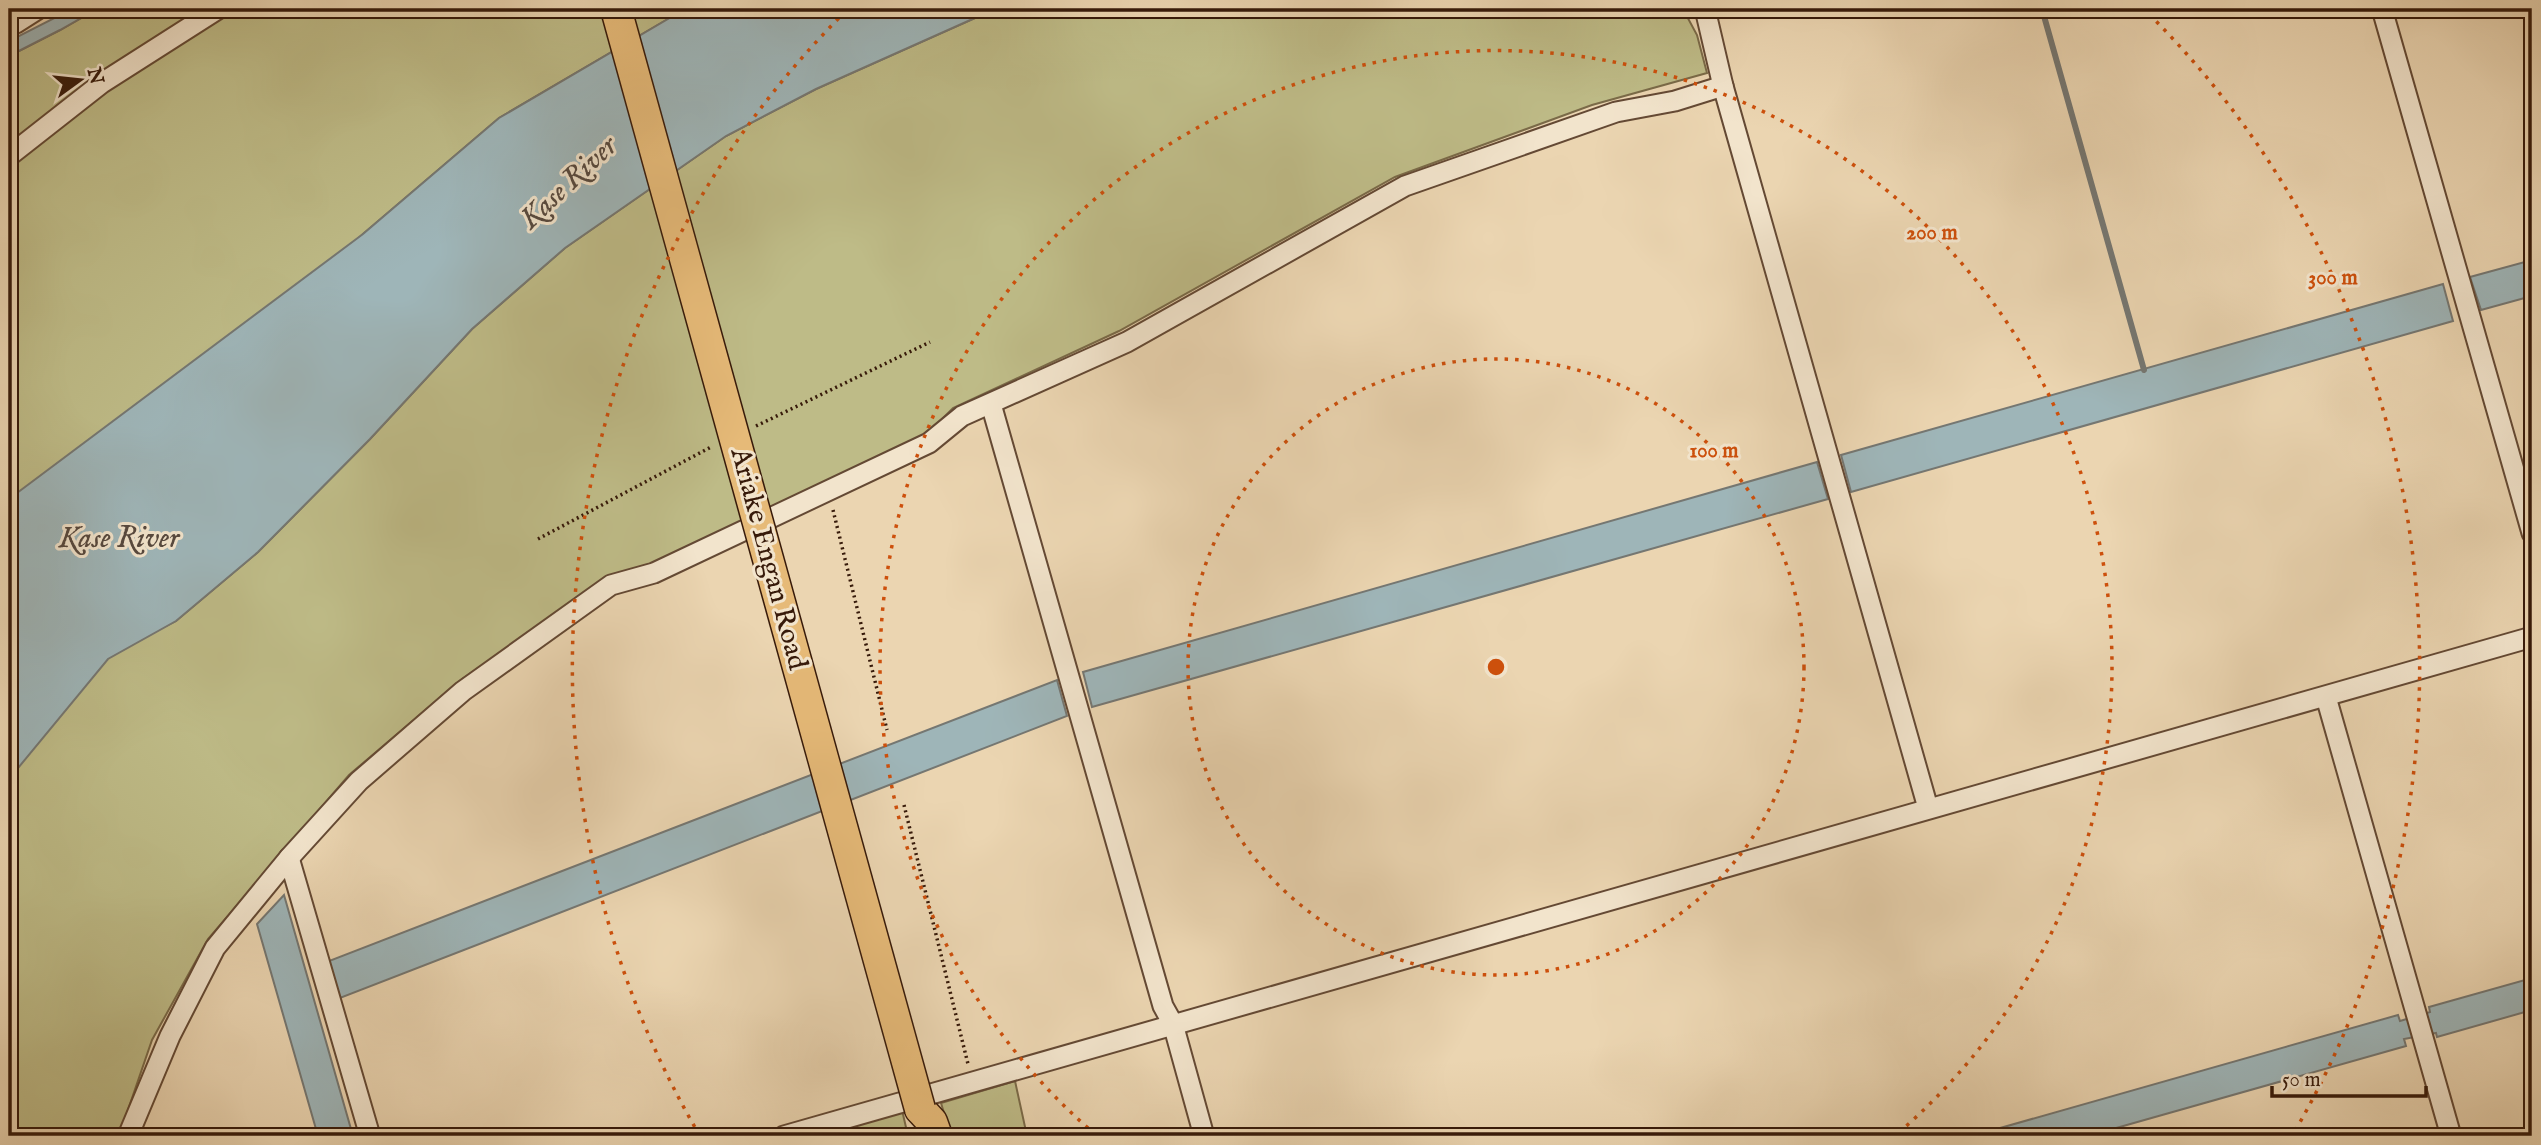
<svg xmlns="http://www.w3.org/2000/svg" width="2541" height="1145" font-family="'IM FELL English',serif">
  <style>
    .green { fill: #bebb87; stroke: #7a6a48; stroke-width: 2 }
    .water { fill: #9eb5b8; stroke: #757772; stroke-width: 2 }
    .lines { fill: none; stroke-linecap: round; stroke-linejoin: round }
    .stream { stroke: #757772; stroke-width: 6 }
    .minor-casing { stroke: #644934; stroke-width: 23 }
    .highway-casing { stroke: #371a0a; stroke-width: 33 }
    .path { stroke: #371a0a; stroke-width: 3.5; stroke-dasharray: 2 3.5; stroke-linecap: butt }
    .minor { stroke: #f2e4cc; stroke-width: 19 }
    .highway { stroke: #e6ba78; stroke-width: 30 }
    .highway-bridge-casing { stroke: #371a0a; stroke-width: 33; stroke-linecap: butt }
    .highway-bridge { stroke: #e6ba78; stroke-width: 30 }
    .ring { fill: none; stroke: #cd500c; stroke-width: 3.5; stroke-dasharray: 3.5 7 }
    .labels { text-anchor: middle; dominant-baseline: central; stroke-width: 6; stroke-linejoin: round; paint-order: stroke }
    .street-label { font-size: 28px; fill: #371a0a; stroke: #f2e4cc }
    .water-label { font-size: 30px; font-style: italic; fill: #56483e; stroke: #f2e4cc }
    .centre { fill: #cd500c; stroke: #f2e4cc; stroke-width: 3.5 }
    .ring-label { font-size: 21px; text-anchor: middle; font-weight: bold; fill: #cd500c; stroke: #f2e4cc; stroke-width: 6; stroke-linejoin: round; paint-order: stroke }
  </style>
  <rect width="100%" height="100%" fill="#ebd5b1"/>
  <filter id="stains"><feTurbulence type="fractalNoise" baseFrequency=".00286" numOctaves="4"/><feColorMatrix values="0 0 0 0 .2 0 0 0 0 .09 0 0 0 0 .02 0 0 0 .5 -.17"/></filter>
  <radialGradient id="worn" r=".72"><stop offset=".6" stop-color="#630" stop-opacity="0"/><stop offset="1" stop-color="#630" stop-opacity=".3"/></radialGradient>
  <g class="green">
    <polygon points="97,9 685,9 499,118 363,234 9,556 9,56 60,30"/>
    <polygon points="995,9 1683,9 1697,35 1707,73 1592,105 1395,177 1119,331 953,408 927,434 658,564 607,582 462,679 349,775 208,939 152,1040 119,1136 9,1136 9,704 176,621 258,552 370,439 472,329 565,248 726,136 816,89"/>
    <polygon points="1015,1081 1027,1136 951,1136 941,1103"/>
    <polygon points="902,1110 908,1136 859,1136 855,1123"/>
  </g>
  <g class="water">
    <polygon points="72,9 97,9 60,30 9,56 9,41"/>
    <polygon points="685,9 995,9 816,89 726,136 565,248 472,329 370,439 258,552 176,621 108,659 9,779 9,499 363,234 499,118"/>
    <polygon points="2532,260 2532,296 2481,310 2470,277"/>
    <polygon points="2443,284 2453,321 1851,492 1841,455"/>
    <polygon points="1817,462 1828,499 1092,707 1083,672"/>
    <polygon points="1057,680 1067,716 340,998 329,961"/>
    <polygon points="284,895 353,1136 318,1136 257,924"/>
    <polygon points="2532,978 2532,1010 2437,1037 2436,1033 2404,1039 2406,1046 2088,1136 1972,1136 2398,1015 2400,1021 2430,1012 2429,1007"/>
  </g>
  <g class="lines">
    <polyline class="stream" points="2042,9 2144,370"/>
    <defs>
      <g id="minor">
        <polyline points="1705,9 1723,86 1928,808"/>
        <polyline points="2382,9 2532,533"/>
        <polyline points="9,25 16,23 38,9"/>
        <polyline points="9,156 102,83 218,9"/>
        <polyline points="991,404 1163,1006 1173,1024 1204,1136"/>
        <polyline points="2326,697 2451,1136"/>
        <polyline points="289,858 370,1136"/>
        <polyline points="128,1136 170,1036 215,948 289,858 359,781 463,691 611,585 654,573 929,443 962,416 1127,342 1405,186 1616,112 1675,101 1723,86"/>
        <polyline points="784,1136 2532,637"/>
      </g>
      <polyline id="highway" points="920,1109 932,1122 937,1136"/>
    </defs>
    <use href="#minor" class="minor-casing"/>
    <use href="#highway" class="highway-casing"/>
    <g class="path">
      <polyline points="756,426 930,342"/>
      <polyline points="833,510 887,730"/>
      <polyline points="538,539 711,447"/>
      <polyline points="904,805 968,1064"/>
    </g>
    <use href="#minor" class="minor"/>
    <use href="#highway" class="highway"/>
    <defs>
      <polyline id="highway-bridge" points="616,9 920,1109"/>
    </defs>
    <use href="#highway-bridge" class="highway-bridge-casing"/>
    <use href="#highway-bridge" class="highway-bridge"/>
  </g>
  <g class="ring">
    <circle cx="1496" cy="667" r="308"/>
    <path d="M1096 1135A616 616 0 1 1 1896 1135"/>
    <path d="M700 1136A924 924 0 0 1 843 14M2149 14A924 924 0 0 1 2292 1136"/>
  </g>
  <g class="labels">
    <g class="street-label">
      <text transform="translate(768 559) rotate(75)">Ariake Engan Road</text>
    </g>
    <g class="water-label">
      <text transform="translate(569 183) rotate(-43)">Kase River</text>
      <text x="119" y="539">Kase River</text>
    </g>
  </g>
  <circle cx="1496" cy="667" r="10" class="centre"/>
  <g class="ring-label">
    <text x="1932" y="239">200 m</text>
    <text x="2333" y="284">300 m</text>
    <text x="1714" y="457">100 m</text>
  </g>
  <rect width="2541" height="1145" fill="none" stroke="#ebd5b1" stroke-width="35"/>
  <rect x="10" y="10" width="2520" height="1124" fill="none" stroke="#371a0a" stroke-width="3.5"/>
  <rect x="18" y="18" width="2506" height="1110" fill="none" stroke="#371a0a" stroke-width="2"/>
  <g transform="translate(80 80) rotate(75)" stroke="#f2e4cc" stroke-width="5" paint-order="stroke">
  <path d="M0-5L12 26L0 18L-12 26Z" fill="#371a0a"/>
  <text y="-10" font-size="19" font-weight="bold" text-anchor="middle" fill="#371a0a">N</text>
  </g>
  <path d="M2272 1086v10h154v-10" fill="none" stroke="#371a0a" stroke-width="3.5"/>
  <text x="2282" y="1086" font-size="21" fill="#371a0a" stroke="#f2e4cc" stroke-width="5" paint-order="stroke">50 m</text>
  <rect width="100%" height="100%" filter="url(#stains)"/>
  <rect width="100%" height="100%" fill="url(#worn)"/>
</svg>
